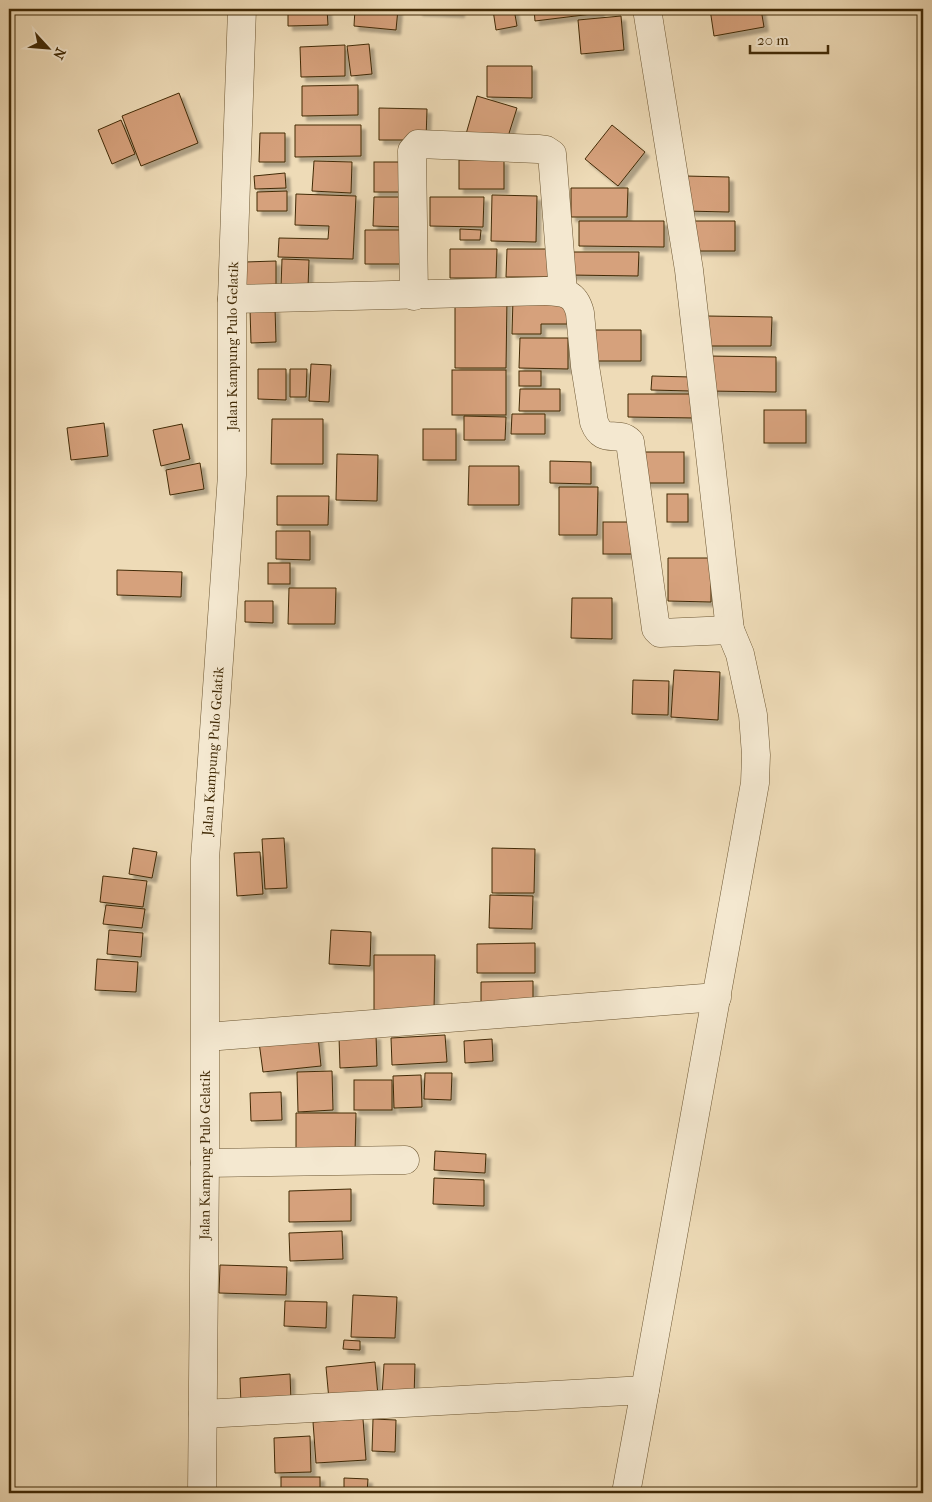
<svg xmlns="http://www.w3.org/2000/svg" width="932" height="1502" font-family="'IM FELL French Canon',serif">
  <style>
    .building { fill: #d6a17b; stroke: #412a06; filter: url(#shadow) }
    .lines { fill: none; stroke-linecap: round; stroke-linejoin: round }
    .minor-casing { stroke: #6c5632; stroke-width: 29 }
    .minor { stroke: #f4e8d0; stroke-width: 28 }
    .labels { text-anchor: middle; dominant-baseline: central; stroke-width: 4.5; stroke-linejoin: round; paint-order: stroke }
    .street-label { font-size: 14px; fill: #412a06; stroke: #f4e8d0 }
  </style>
  <defs>
    <filter id="shadow"><feDropShadow dx="4.5" dy="4.5" stdDeviation="1" flood-color="#0004"/></filter>
  </defs>
  <rect width="100%" height="100%" fill="#eedbb7"/>
  <filter id="stains"><feTurbulence type="fractalNoise" baseFrequency=".004" numOctaves="4"/><feColorMatrix values="0 0 0 0 .2 0 0 0 0 .09 0 0 0 0 .02 0 0 0 .5 -.17"/></filter>
  <radialGradient id="worn" r=".72"><stop offset=".6" stop-color="#630" stop-opacity="0"/><stop offset="1" stop-color="#630" stop-opacity=".3"/></radialGradient>
  <g class="building">
    <polygon points="288,9 327,9 328,25 288,26"/>
    <polygon points="355,9 398,9 396,30 354,26"/>
    <polygon points="418,9 460,9 460,13 418,11"/>
    <polygon points="502,9 514,9 517,26 496,30 493,10"/>
    <polygon points="534,9 600,9 600,13 535,21"/>
    <polygon points="710,9 761,9 764,27 714,36"/>
    <polygon points="621,16 624,50 581,54 578,20"/>
    <polygon points="369,44 372,74 351,76 347,46"/>
    <polygon points="345,45 345,76 301,77 300,47"/>
    <polygon points="487,66 532,66 532,98 487,97"/>
    <polygon points="358,85 358,115 302,116 302,86"/>
    <polygon points="179,93 198,143 141,166 122,116"/>
    <polygon points="477,96 517,108 505,146 466,134"/>
    <polygon points="379,108 427,109 426,140 379,140"/>
    <polygon points="121,120 135,154 112,164 98,130"/>
    <polygon points="295,125 361,125 361,156 295,157"/>
    <polygon points="612,125 645,152 618,186 585,159"/>
    <polygon points="260,133 285,133 285,162 259,162"/>
    <rect x="459" y="160" width="45" height="29"/>
    <polygon points="314,161 352,162 351,193 312,191"/>
    <rect x="374" y="162" width="31" height="30"/>
    <polygon points="285,173 286,188 255,189 254,176"/>
    <polygon points="685,176 729,177 729,212 684,211"/>
    <polygon points="571,188 628,188 627,217 571,217"/>
    <polygon points="287,191 287,211 257,211 257,192"/>
    <polygon points="296,194 356,196 353,259 278,257 279,238 328,239 329,226 295,225"/>
    <polygon points="492,195 537,196 536,242 491,241"/>
    <polygon points="374,197 407,197 407,227 373,226"/>
    <polygon points="430,197 484,197 483,227 430,226"/>
    <polygon points="579,221 664,221 664,247 579,246"/>
    <polygon points="690,221 735,221 735,251 689,251"/>
    <polygon points="460,229 481,230 480,240 460,240"/>
    <polygon points="365,230 412,230 411,264 365,264"/>
    <polygon points="450,249 497,249 496,278 450,278"/>
    <polygon points="507,249 550,249 550,277 506,277"/>
    <polygon points="569,252 639,252 638,276 569,275"/>
    <polygon points="282,259 309,260 308,288 281,288"/>
    <polygon points="276,261 276,290 245,290 245,262"/>
    <polygon points="455,298 507,298 506,368 455,368"/>
    <polygon points="513,298 567,299 567,324 541,324 541,334 512,334"/>
    <polygon points="275,308 276,342 251,343 250,309"/>
    <polygon points="707,316 772,317 771,346 707,346"/>
    <polygon points="588,330 641,330 641,361 587,361"/>
    <polygon points="520,338 568,338 568,369 519,368"/>
    <polygon points="708,356 776,357 776,392 708,391"/>
    <polygon points="311,364 331,365 329,402 309,401"/>
    <polygon points="258,369 286,369 286,400 258,399"/>
    <polygon points="290,369 307,369 306,397 290,397"/>
    <rect x="452" y="370" width="54" height="45"/>
    <rect x="519" y="371" width="22" height="15"/>
    <polygon points="652,376 691,377 691,391 651,390"/>
    <polygon points="520,389 560,389 560,411 519,411"/>
    <polygon points="628,394 695,394 695,418 628,417"/>
    <rect x="764" y="410" width="42" height="33"/>
    <polygon points="512,414 545,414 545,434 511,434"/>
    <polygon points="464,416 506,417 505,440 464,440"/>
    <polygon points="272,419 323,419 323,464 271,464"/>
    <polygon points="104,423 108,456 71,460 67,428"/>
    <polygon points="182,424 190,459 161,466 153,430"/>
    <rect x="423" y="429" width="33" height="31"/>
    <rect x="643" y="452" width="41" height="31"/>
    <polygon points="337,454 378,455 377,501 336,500"/>
    <polygon points="550,461 591,462 591,484 550,483"/>
    <polygon points="200,463 204,489 170,495 166,470"/>
    <polygon points="469,466 519,466 519,505 468,505"/>
    <polygon points="559,487 598,487 597,535 559,535"/>
    <rect x="667" y="494" width="21" height="28"/>
    <polygon points="277,496 329,496 328,525 277,525"/>
    <rect x="603" y="522" width="37" height="32"/>
    <polygon points="276,531 310,531 310,560 276,559"/>
    <polygon points="668,558 711,558 711,602 668,601"/>
    <rect x="268" y="563" width="22" height="21"/>
    <polygon points="117,570 182,572 181,597 117,595"/>
    <polygon points="289,588 336,588 335,624 288,624"/>
    <polygon points="572,598 612,598 612,639 571,638"/>
    <polygon points="245,601 273,601 273,623 245,622"/>
    <polygon points="674,670 720,672 718,720 671,717"/>
    <polygon points="633,680 669,681 668,715 632,714"/>
    <polygon points="284,838 287,888 265,889 262,839"/>
    <polygon points="133,848 157,852 152,878 129,874"/>
    <polygon points="492,848 535,849 534,893 492,893"/>
    <polygon points="260,852 263,894 237,896 234,853"/>
    <polygon points="103,876 147,881 143,907 100,902"/>
    <polygon points="490,895 533,896 532,929 489,928"/>
    <polygon points="106,905 145,909 142,928 103,924"/>
    <polygon points="109,930 143,933 141,957 107,954"/>
    <polygon points="331,930 371,932 370,966 329,964"/>
    <polygon points="535,943 535,973 477,973 477,944"/>
    <polygon points="374,955 435,955 434,1011 374,1010"/>
    <polygon points="97,959 138,962 136,992 95,990"/>
    <polygon points="533,981 533,1007 481,1008 481,982"/>
    <polygon points="376,1035 377,1066 340,1068 339,1037"/>
    <polygon points="445,1035 447,1062 392,1065 391,1038"/>
    <polygon points="318,1036 321,1066 263,1072 259,1042"/>
    <polygon points="492,1039 493,1061 465,1063 464,1041"/>
    <polygon points="332,1071 333,1110 298,1112 297,1072"/>
    <polygon points="425,1073 452,1073 451,1100 424,1099"/>
    <polygon points="421,1075 422,1107 394,1108 393,1076"/>
    <rect x="354" y="1080" width="38" height="30"/>
    <polygon points="281,1092 282,1120 251,1121 250,1093"/>
    <polygon points="296,1113 356,1113 355,1152 296,1152"/>
    <polygon points="435,1151 486,1154 485,1173 434,1170"/>
    <polygon points="434,1178 484,1180 484,1206 433,1204"/>
    <polygon points="351,1189 351,1221 289,1222 289,1191"/>
    <polygon points="342,1231 343,1259 290,1261 289,1233"/>
    <polygon points="220,1265 287,1267 286,1295 219,1293"/>
    <polygon points="353,1295 397,1297 395,1338 351,1337"/>
    <polygon points="285,1301 327,1302 326,1328 284,1326"/>
    <polygon points="344,1340 360,1341 360,1350 343,1349"/>
    <polygon points="375,1362 378,1396 329,1400 326,1367"/>
    <polygon points="384,1364 415,1364 414,1397 382,1396"/>
    <polygon points="290,1374 291,1402 241,1405 240,1378"/>
    <polygon points="363,1419 366,1460 316,1463 313,1422"/>
    <polygon points="373,1419 396,1420 395,1452 372,1451"/>
    <polygon points="310,1436 311,1472 275,1473 274,1438"/>
    <rect x="281" y="1477" width="39" height="16"/>
    <polygon points="344,1478 368,1479 367,1493 344,1493"/>
  </g>
  <g class="lines">
    <defs>
      <g id="minor">
        <polyline points="647,9 689,270 730,630"/>
        <polyline points="414,296 412,151 418,144 538,149 546,150 552,154 563,292"/>
        <polyline points="206,1037 717,997"/>
        <polyline points="205,1163 405,1160"/>
        <path d="M203,1414L645,1390L755,783L756,755L753,715L740,654L730,630L660,633L656,629L630,442C617,429 603,446 594,422L585,366L580,313C575,292 563,292 545,291L232,299"/>
        <path id="s1" d="M202,1493L205,1163V859L232,475V299L242,9"/>
        <polyline points="626,1493 645,1390"/>
      </g>
    </defs>
    <use href="#minor" class="minor-casing"/>
    <use href="#minor" class="minor"/>
  </g>
  <g class="labels">
    <g class="street-label">
      <text stroke="none"><textPath href="#s1" startOffset="1148">Jalan Kampung Pulo Gelatik</textPath></text>
      <text stroke="none"><textPath href="#s1" startOffset="742">Jalan Kampung Pulo Gelatik</textPath></text>
      <text stroke="none"><textPath href="#s1" startOffset="338">Jalan Kampung Pulo Gelatik</textPath></text>
    </g>
  </g>
  <rect width="932" height="1502" fill="none" stroke="#eedbb7" stroke-width="30"/>
  <rect x="10" y="10" width="912" height="1482" fill="none" stroke="#412a06" stroke-width="2.5"/>
  <rect x="15" y="15" width="902" height="1472" fill="none" stroke="#412a06"/>
  <g transform="translate(48 48) rotate(116)" stroke="#f4e8d0" stroke-width="4" paint-order="stroke">
  <path d="M0-4L9 19L0 12L-9 19Z" fill="#412a06"/>
  <text y="-8" font-size="14" font-weight="bold" text-anchor="middle" fill="#412a06">N</text>
  </g>
  <path d="M750 45v8h78v-8" fill="none" stroke="#412a06" stroke-width="2.5"/>
  <text x="757" y="45" font-size="15" fill="#412a06" stroke="#f4e8d0" stroke-width="4" paint-order="stroke">20 m</text>
  <rect width="100%" height="100%" filter="url(#stains)"/>
  <rect width="100%" height="100%" fill="url(#worn)"/>
</svg>
